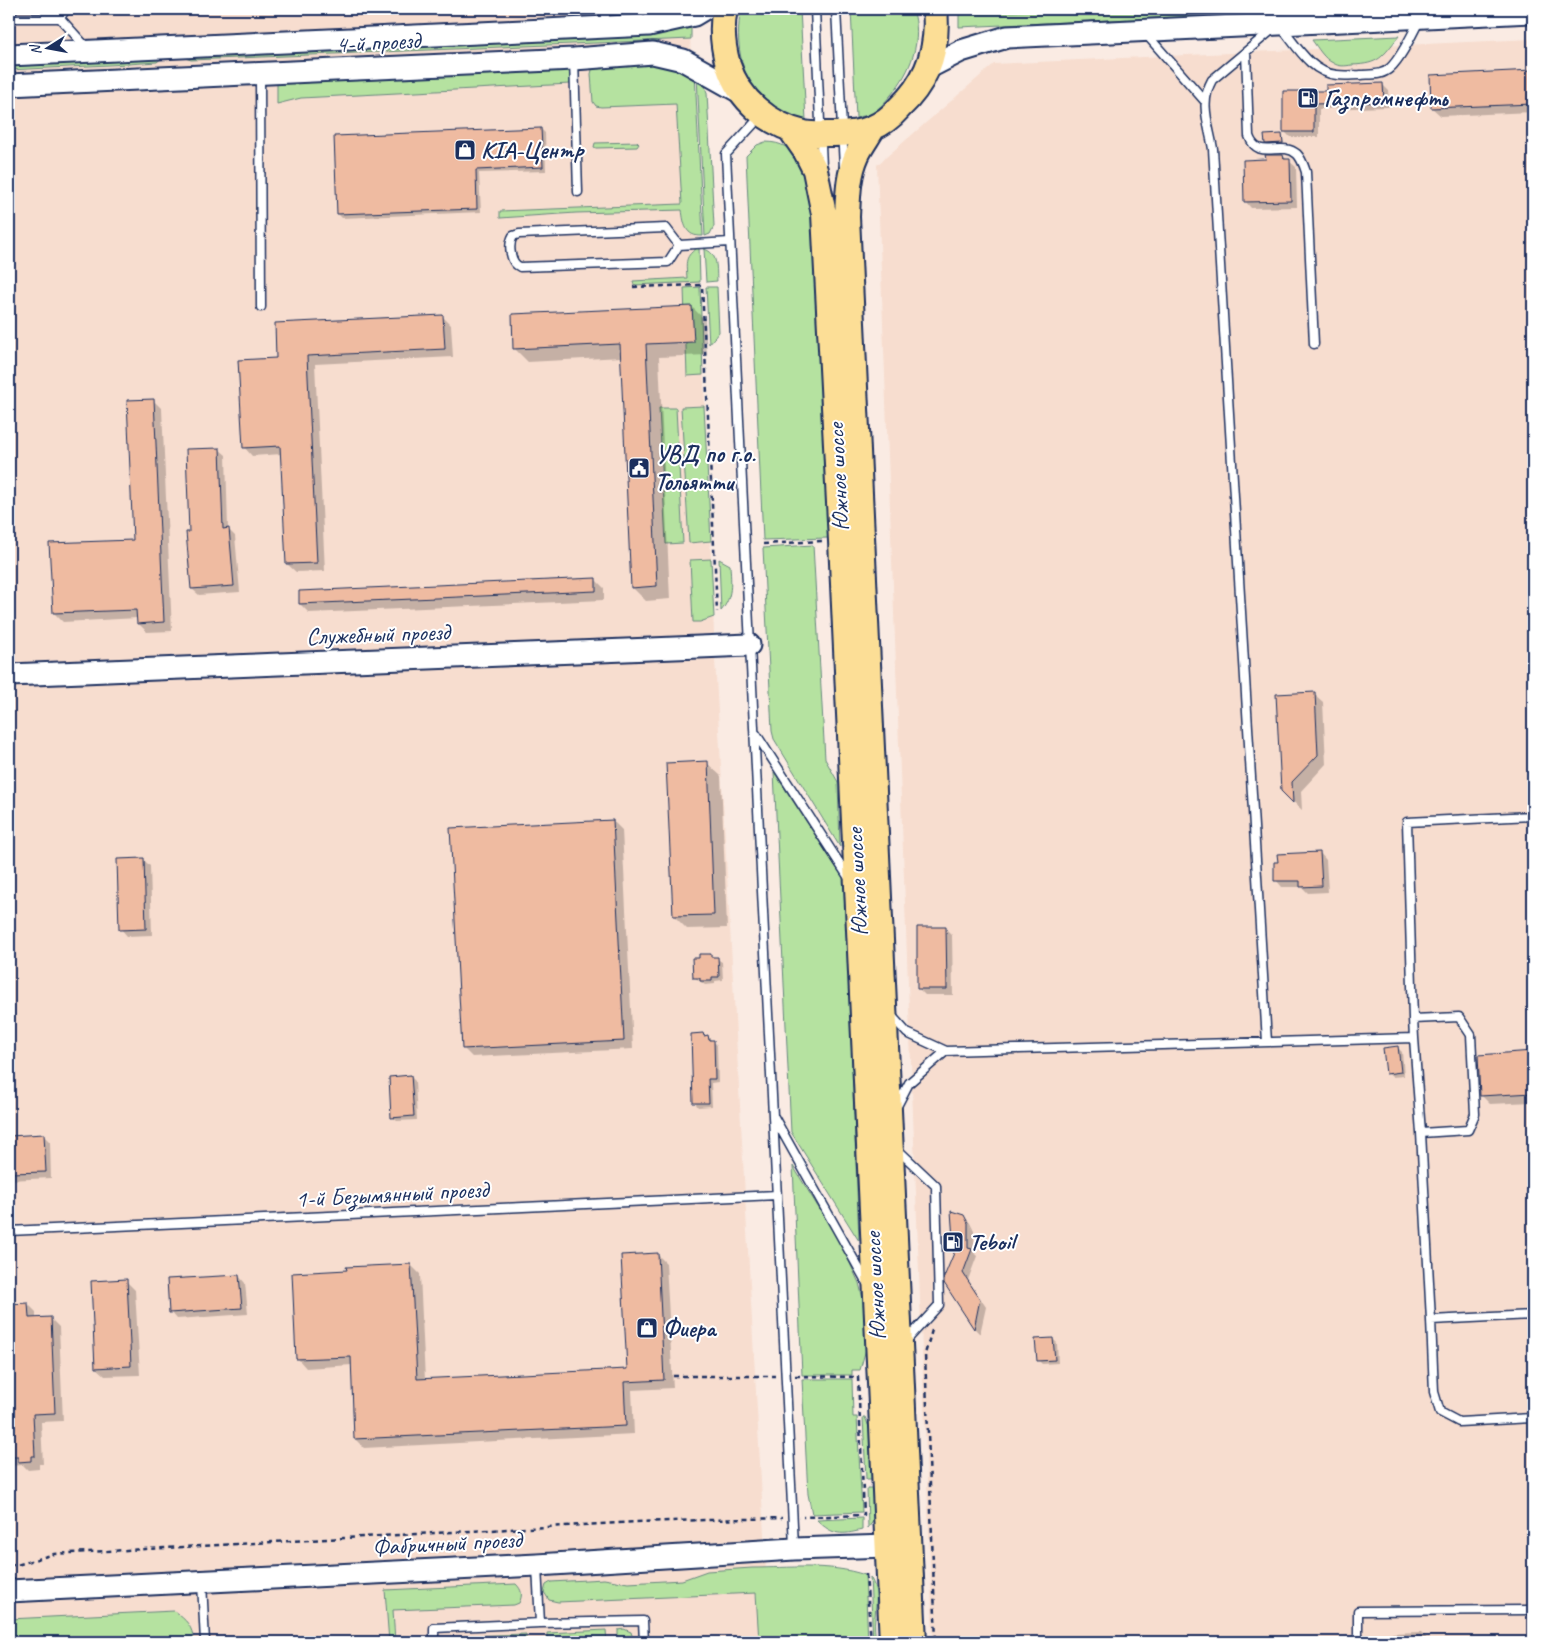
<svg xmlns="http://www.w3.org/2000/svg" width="1542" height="1651" font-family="Caveat,sans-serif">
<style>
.built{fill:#f7ddcf}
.green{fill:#b5e2a0;stroke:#68887f}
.shadow{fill:#0003}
.building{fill:#efbba1;stroke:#1b2f5e}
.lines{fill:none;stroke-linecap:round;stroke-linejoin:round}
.lane-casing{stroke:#1b2f5e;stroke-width:11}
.secondary-casing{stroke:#1b2f5e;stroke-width:25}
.primary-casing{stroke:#1b2f5e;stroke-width:28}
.path{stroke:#1b2f5e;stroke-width:2.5;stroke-dasharray:5 4;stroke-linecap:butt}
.lane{stroke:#fff;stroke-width:8}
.secondary{stroke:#fff;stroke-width:21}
.primary{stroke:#fcde96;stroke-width:24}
.labels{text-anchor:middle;stroke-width:4;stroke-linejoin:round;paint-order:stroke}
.street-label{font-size:24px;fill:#1b2f5e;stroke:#fff}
.poi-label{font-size:24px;font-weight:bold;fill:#1b2f5e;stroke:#fff;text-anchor:start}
</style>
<rect width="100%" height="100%" fill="#faebe3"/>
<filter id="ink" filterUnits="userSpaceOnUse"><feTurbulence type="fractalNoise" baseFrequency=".02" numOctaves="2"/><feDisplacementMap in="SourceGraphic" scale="10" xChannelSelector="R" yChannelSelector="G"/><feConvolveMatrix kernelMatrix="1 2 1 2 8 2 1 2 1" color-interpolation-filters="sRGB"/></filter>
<g filter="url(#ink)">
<path class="built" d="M9,9H689L715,659L770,1642H9Z
M1533,39V1642H933L877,165L994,64Z"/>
<path class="green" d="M741,9H800L806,120C799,119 790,119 783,116C779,114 774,109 771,107C741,84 734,44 741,9Z
M851,9H913C923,41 911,71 891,95C885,102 879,109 871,114C867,116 860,116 856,118Z
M1081,9H1247L1246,12L1241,14L959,27V14Z
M691,28V39L191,60L185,58L184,55L190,49Z
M1399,36C1382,57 1380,64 1352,65C1345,66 1339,67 1333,63C1324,59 1318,48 1312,40Z
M653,57L695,74L703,236C685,237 684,224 682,210L576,213L500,218V211L682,204L676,104L601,107L596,106L593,102L591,74L593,66Z
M9,58H162L157,62L128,64L9,70Z
M567,65L570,71V84L301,98L277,104V80Z
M697,76L705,86L707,93L714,226L710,234L705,236Z
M637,142L639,144L637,147L596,148L594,147L595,143Z
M765,142C799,142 804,170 814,195L828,538L763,540L746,156L757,145Z
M699,247L700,282L634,285L633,281L687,278C686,262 684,256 699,247Z
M704,249C719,253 716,270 717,281L706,282Z
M700,287L703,375L687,376L684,288Z
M706,287H717L719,332L709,344Z
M704,406L711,541L689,543L681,407Z
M659,408H676L683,543L666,544Z
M813,545L825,759L838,782L840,847L774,739L772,731L763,548Z
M711,559L714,617L700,622H693L690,560Z
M719,559L730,565C731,583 733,597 721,611Z
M774,772L845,881L859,1241L791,1132Z
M793,1166L842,1246L859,1283L863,1299L866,1349L860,1370H852V1375H802Z
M802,1379H852L853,1417H857L862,1512L812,1514L808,1494Z
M863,1417H865L871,1432L873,1479H866Z
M867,1488H873L874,1520L868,1528Z
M862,1518V1530C842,1535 833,1536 817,1520Z
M752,1568C789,1568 830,1563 865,1575L868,1642H759L756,1593L558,1602L549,1600L544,1592L546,1585L551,1582L604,1579L628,1583L682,1580L707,1571Z
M870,1577C879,1592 876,1600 875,1617C874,1625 875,1634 876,1642H873Z
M516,1584C522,1590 523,1595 519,1603L514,1605L393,1610L395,1642H389L385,1590Z
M174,1611C187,1621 192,1625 194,1642H9V1619Z
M624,1629L631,1632L634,1642H618V1630Z
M606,1630L607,1642H547V1633Z
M526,1634V1642H468L470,1636Z"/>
<path class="shadow" d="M1533,71V112L1441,116L1432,108L1431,76Z
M1383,85L1388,90L1389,107L1319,109V137H1290L1285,132L1284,92H1327Z
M541,129L545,133L546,171L479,173L481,212L342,218L338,214Z
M1282,135L1283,137L1284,145H1268L1266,143Z
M1283,156L1296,167L1297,207L1251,208L1245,201L1267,160Z
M692,307L705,320L707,355L659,357L670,599L646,601L632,587L622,357L528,362L514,348Z
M443,317L451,325L453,357L315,364L325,571L296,572L287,564L282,454L252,456L244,447L278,359Z
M153,400L162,409L172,631L147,632L138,623V618L63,622L54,613L134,541Z
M219,449L226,455L228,529L235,536L240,592L199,595L192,589L190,533Z
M595,579L604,588V600L309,613L300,604Z
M1314,694L1323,702L1326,764L1301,791L1302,810L1282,791Z
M707,763L721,776L727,928L687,929L674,916Z
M613,821L622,830L633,1049L472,1057L463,1048Z
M1320,853L1326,860L1328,892L1308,893L1302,887H1282L1276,880Z
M144,860L150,866L152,935L127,936L121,929Z
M945,928L952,935L953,995H925L919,989Z
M711,955L722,962L723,980L715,981V984L705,985L694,977Z
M703,1035L708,1037L717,1045L718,1082L711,1083L712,1106L698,1107L695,1103Z
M1398,1048L1402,1052L1404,1076L1392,1077L1387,1073Z
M1533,1053V1102L1490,1104L1481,1095L1479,1056Z
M411,1077L415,1081L417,1120L397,1121L392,1117Z
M43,1135L50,1142L51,1178L9,1180V1137Z
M964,1216L970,1223L974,1231V1253L977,1256L968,1280L986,1307L980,1334L975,1329L945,1283L955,1253Z
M657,1254L666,1263L673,1388L632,1390L634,1434L364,1448L355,1439L352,1365L306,1368L298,1359L411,1265L420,1274L425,1380L629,1370Z
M239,1276L245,1283L248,1314L177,1319L171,1312Z
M126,1281L135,1290L140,1375L105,1376L96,1368Z
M28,1304L36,1312V1319L50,1318L59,1327L63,1421L41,1422L43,1464H39V1469L28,1470L23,1465L9,1466V1305Z
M1053,1339L1057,1343L1058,1363L1042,1364L1038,1360Z
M1421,1632L1430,1642H1392V1633Z"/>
<path class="building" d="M1533,70V104L1431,108L1430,75Z
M1383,83L1384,102L1314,104V132H1283V91H1326V85Z
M541,128L543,167L476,170L477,209L337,214L334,136Z
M1282,134L1283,143L1265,144L1264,135Z
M1265,155H1283L1284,159H1290L1291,201L1244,202L1243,160L1266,159Z
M692,306L694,342L646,344L657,586L631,588L620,344L513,349L512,314Z
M443,315L445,349L307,356L317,563L286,564L280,446L243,448L238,360L276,358L275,323Z
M154,399L164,622L137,624L136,610L53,613L49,543L133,540L127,400Z
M220,448L223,529L229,528L234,586L191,589L186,532H189L186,449Z
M596,578V591L299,604V591Z
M1315,692L1318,755L1292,782L1293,803L1281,791L1276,694Z
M708,761L714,915L673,916L666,763Z
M613,820L624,1041L462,1049L450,828Z
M1320,852L1322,886L1300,887V881H1274V862H1278L1277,854Z
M144,858L146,929L119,930L117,859Z
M917,927H946L947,989H917Z
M699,954H711V957H718L719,977H712V981H700V978H693L692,958H699Z
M703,1033L704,1036L708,1035L709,1040H714L715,1079H708L709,1103H693L691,1034Z
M1398,1046L1401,1072L1386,1074L1383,1048Z
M1533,1051V1093L1480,1096L1478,1055Z
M411,1075L414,1116L391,1118L389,1077Z
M44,1134L46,1172L9,1173V1136Z
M951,1211L964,1215L968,1223V1248L972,1249L963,1273L980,1299L974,1329L944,1283V1277L954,1253Z
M658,1253L664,1380L624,1382L626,1426L354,1439L351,1357L296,1359L292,1273L347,1270L346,1267L411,1264L417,1379L627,1369L621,1255Z
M239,1275L242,1308L169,1313L167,1279Z
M127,1279L131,1366L95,1368L91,1281Z
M28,1303L29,1318L51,1317L55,1413L33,1414L35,1456H31V1461L18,1462V1457H9V1304Z
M1053,1338L1055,1360L1037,1361L1035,1339Z"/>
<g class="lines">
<g class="lane-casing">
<path id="lane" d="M815,9L822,167
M836,9L844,168
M9,18H60L87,48
M60,18L66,9
M605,25V9
M1281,27C1296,45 1311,73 1337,75C1345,76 1353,75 1360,75C1370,74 1382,76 1390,68C1402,57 1412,34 1420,19
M1146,34L1204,100
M1246,52L1249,136C1258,162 1281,140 1297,154C1302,159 1304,166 1306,172L1314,344
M574,59L578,192
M260,76L261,307
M761,116L726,154L794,1546
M679,245L666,228L519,234L513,236C508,245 510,263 520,267L668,262L679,245L730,242
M756,734L849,878
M890,1014L907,1033L946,1051L1414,1038L1413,1019L1459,1017L1471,1035L1475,1114L1468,1130L1421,1133L1414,1038
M1413,1019L1407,822L1533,816
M1267,1042L1213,149C1209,125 1199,103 1212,80L1273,29
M896,1108L909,1083L946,1051
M774,1117L867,1283
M1421,1133L1431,1320L1533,1315
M897,1149L936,1186L939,1305L905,1342
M9,1231L777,1195
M1431,1320L1434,1392L1440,1412L1459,1422L1533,1418
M537,1567L540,1623
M202,1582L205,1642
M434,1642V1628L540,1623L643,1621L644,1642
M1358,1642V1611L1533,1610"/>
</g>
<g class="secondary-casing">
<path id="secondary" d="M9,55L649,25L694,15L704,9
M928,68L961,51L1007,37L1533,12
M9,85L574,59L653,53L683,60L740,92
M9,675L749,645
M9,1591L537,1565L794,1549L888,1546"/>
</g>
<g class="primary-casing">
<path id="primary" d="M725,9C721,27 723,47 728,65C739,100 769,125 804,133C814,135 825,134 834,134C847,134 860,133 872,128C882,124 892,116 899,108C928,81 939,47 935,9
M873,128C868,137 861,146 857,155C848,175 848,196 847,217L914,1642
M790,129L806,152L815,170L824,214L841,541L892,1642"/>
</g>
<path class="path" d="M633,287L702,285L717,612
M763,544L823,541
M932,1330L925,1354L936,1642
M673,1376H775
M795,1376L858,1377L864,1515L803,1517
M9,1565H17L54,1554L636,1522L782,1518
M866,1574L871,1642"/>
<use href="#lane" class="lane"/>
<use href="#secondary" class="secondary"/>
<use href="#primary" class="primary"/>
</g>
</g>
<defs>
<g id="fuel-square" transform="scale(1.125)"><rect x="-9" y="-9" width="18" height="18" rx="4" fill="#1b2f5e" stroke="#fff"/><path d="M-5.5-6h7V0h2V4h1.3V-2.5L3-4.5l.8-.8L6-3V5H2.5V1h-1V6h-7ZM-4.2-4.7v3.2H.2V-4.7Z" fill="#fff"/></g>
<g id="shop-square" transform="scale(1.125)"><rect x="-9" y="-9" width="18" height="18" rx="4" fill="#1b2f5e" stroke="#fff"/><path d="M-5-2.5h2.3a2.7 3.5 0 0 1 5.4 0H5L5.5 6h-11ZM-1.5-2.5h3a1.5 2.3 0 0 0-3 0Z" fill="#fff"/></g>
<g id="civic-square" transform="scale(1.125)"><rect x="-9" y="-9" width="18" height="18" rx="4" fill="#1b2f5e" stroke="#fff"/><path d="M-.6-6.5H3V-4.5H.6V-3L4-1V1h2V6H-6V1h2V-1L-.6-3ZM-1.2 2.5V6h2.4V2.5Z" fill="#fff"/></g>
</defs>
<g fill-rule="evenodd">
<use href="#fuel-square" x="1308" y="98"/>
<use href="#shop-square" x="465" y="150"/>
<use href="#civic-square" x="639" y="468"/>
<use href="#fuel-square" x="953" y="1242"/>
<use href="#shop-square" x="647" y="1328"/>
</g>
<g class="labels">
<g class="street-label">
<text transform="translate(378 42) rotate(-3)" y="8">4-й проезд</text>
<text transform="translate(838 477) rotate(-93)" y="8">Южное шоссе</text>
<text transform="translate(378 634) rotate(-2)" y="8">Служебный проезд</text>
<text transform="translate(857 882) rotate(-93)" y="8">Южное шоссе</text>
<text transform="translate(392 1194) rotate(-3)" y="8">1-й Безымянный проезд</text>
<text transform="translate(875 1286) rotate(-93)" y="8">Южное шоссе</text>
<text transform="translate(447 1543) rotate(-3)" y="8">Фабричный проезд</text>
</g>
<g class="poi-label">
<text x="1324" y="106">Газпромнефть</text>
<text x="481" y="158">KIA-Центр</text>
<text x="655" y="462">УВД по г.о.<tspan x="655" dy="28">Тольятти</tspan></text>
<text x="969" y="1250">Teboil</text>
<text x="663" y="1336">Фиера</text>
</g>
</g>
<rect width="1542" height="1651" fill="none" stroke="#fff" stroke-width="30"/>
<rect x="15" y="15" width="1512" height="1621" fill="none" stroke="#1b2f5e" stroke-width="2" filter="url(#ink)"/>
<g transform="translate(48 48) rotate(259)" stroke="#ffffff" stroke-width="4" paint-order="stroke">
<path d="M0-4L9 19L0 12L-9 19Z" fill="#1b2f5e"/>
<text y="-8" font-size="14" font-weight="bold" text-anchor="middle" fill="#1b2f5e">N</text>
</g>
</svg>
